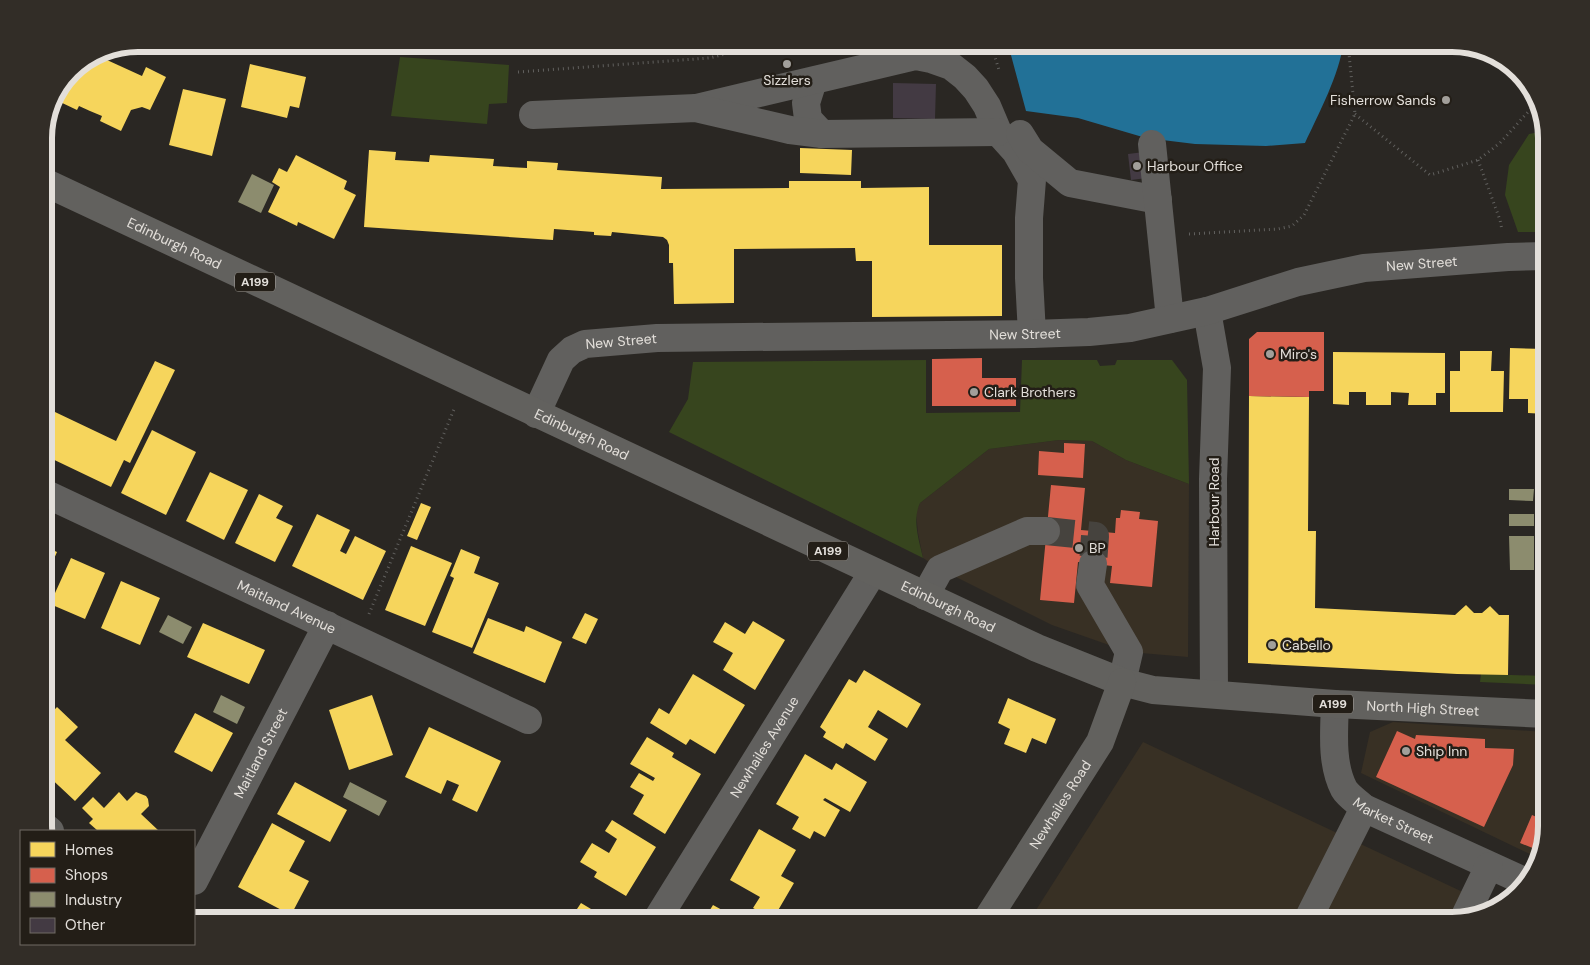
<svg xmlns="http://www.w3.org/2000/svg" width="1590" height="965" font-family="'DM Sans',sans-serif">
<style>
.built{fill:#383024}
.green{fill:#37451e}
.water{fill:#227197}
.homes{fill:#f6d55c}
.shops{fill:#d6604d}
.industry{fill:#8c8c6e}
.building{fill:#433a43}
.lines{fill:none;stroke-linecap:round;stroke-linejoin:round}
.minor-tunnel{stroke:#46433e;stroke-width:28;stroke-dasharray:28 14;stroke-linecap:butt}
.path{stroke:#61605e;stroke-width:3;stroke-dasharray:1 4;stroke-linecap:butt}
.minor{stroke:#61605e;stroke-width:28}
.major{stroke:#62615e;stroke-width:28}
.poi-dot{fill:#a29f9a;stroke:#231e17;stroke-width:2}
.labels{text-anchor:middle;stroke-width:5;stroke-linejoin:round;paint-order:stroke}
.shield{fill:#231e17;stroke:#a9a5a0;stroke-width:1}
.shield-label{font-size:12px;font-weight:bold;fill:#e3dfda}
.poi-label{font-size:14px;fill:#e3dfda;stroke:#231e17;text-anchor:start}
.street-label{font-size:14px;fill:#e3dfda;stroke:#231e17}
.rim{fill:none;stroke:#e3dfda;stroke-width:6}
</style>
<rect width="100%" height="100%" fill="#2a2723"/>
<path class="built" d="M1059,440L1092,441L1126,460L1189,484L1188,657L1129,652L1052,625L940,569L923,558L918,533L916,512L920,503L989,449Z
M1393,722L1546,732V827L1538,858L1361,773L1370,732Z
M1143,742L1499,909L1452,921H1029Z"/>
<path class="green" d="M400,57L509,65L507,103L489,104L487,124L391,116Z
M1545,131L1546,232H1518L1505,195L1509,165L1529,134Z
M926,360V413L1020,412L1022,360H1097L1100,366L1115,365L1117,360H1172L1187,380L1189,484L1126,460L1092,441L1059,440L989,449L920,503C912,520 919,540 923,558L669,432L688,399L693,362Z
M1481,674L1546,676V685L1480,682Z"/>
<path class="water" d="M1008,44H1343C1340,73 1318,115 1305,143L1266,146L1195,144L1146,138L1078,118L1026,111Z"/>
<path class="homes" d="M96,55L142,76L146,67L166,77L150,110L142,107L131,110L121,131L100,121L102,116L90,111L79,106L77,110L58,101L72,71Z
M250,64L306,77L299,108L290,106L287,118L241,107Z
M183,89L226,99L212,156L169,145Z
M800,148L852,150L851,175L800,173Z
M369,150L396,152L395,160L429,162L430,155L494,159L493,166L527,168V161L558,163L557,170L662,177L661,189L789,188V181H861V188L929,187V245H1002V316L872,317V261H856L855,248L734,249V303L674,304L673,263H669V245L667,240L663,237L612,232L611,236L594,235V232L554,229L553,240L364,227Z
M296,155L347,181L344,189L356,195L334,239L298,222L297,226L268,212L280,187L272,182L279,168L287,172Z
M1510,348L1546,349V414L1528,413V399H1509Z
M1460,351H1492L1491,371H1504L1503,412H1450V371H1460Z
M1333,352L1445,353V393H1436V405H1408L1409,393L1391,392V405H1366V392H1349V405L1333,404Z
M155,361L175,370L130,463L124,460L111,487L44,455V434L55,412L116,441Z
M44,394L53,399L44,418Z
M1249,396L1309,397L1308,531H1316L1315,608L1455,615L1466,605L1474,613H1482L1490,606L1499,615H1509L1508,675L1457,674L1248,663Z
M152,430L196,452L166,515L121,493Z
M210,472L248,490L224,540L186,521Z
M259,494L283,506L276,518L293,526L275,562L235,543Z
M421,503L431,507L417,540L407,536Z
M317,514L350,530L340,551L346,554L355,536L386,551L363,600L292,566Z
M44,546L57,552L44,581Z
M411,546L452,563L425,626L385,610Z
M461,549L480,557L474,573L499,583L472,648L432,632L454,578L450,576Z
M71,558L105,573L85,619L50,604Z
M121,581L160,598L140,645L101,628Z
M585,613L598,619L586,644L572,638Z
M488,618L524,632L526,626L562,642L545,683L473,653Z
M753,621L785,640L755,690L723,670L733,653L713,642L725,622L745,634Z
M203,623L265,650L249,684L187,657Z
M864,670L921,704L907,728L878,710L868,727L888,739L875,761L846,743L843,749L823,737L826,732L820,727L849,679L856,683Z
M693,674L745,705L715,754L690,739L686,745L650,723L659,708L669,714Z
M372,695L393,755L349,770L329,710Z
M1008,698L1056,719L1046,744L1032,738L1026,753L1004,744L1010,729L998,723Z
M57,707L78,727L65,740L101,773L75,801L44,772V721Z
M195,713L233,733L212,772L174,752Z
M429,727L501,761L477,812L452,800L459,785L447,780L441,794L405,777Z
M647,737L674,753L672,757L701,774L665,834L633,814L644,795L630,787L639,773L653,781L655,778L630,764Z
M805,754L832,770L836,763L867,782L850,812L825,798L823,800L840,810L825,837L814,831L810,839L792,829L799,817L776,804Z
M295,782L347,810L330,842L277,814Z
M119,792L127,801L136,792L146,796L148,799L149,806L141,814L159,831H98L89,823L93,819L82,808L93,797L104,808Z
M612,820L656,847L626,896L594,877L597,872L580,862L592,843L609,853L617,839L605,831Z
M272,823L305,841L289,871L309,881L291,915L238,887Z
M759,829L796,850L781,876L794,883L773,919L753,908L760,897L730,880Z
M581,903L611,921H569Z
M713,905L742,921H703Z
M237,909L250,921H226Z"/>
<path class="shops" d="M1257,332H1324V391H1309V397L1249,396V339Z
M982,358V378H1016V406H932V359Z
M1064,443L1085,444L1083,478L1038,475L1039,451L1064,453Z
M1051,485L1085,488L1081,530L1115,533L1116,518H1120L1121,510L1140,512L1139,519L1158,521L1152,587L1110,583L1112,566L1078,562L1074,603L1040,600Z
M1397,731L1415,739L1416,735L1485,739V748L1514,749L1513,765L1484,827L1376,777Z
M1532,815L1546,821V827L1540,851L1520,843Z"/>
<path class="industry" d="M252,174L274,185L261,213L238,202Z
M1509,489H1534L1533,501L1509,500Z
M1509,514H1534V526H1509Z
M1509,536H1534V570H1510Z
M168,615L192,627L183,644L159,632Z
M221,695L245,707L237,724L213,712Z
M350,782L387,801L379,816L343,797Z"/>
<path class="building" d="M893,83L936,84L935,119L893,118Z
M1144,152L1147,178L1131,180L1128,154Z"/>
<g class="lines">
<path class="minor-tunnel" d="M1046,531L1095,536L1093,564"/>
<path class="path" d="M991,44L999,70
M518,72L709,58L767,44
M1355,114L1430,175L1478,160L1500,143L1537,102
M1478,160L1500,220L1502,230
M1189,234L1278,229L1292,226L1304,215L1355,114L1348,44
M369,614L455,407"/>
<g class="minor">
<path d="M813,81L806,103L808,119L822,134"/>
<path d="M696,108L916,56L931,59L951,66L965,77L976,89L987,106L998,132L1016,152L1032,180L1029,218V278L1032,334"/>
<path d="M533,115L696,108L790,130L822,134L998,132"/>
<path d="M1020,134L1030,150L1070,183L1158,200"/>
<path d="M1152,144L1170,319"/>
<path d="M1207,311L1217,368L1213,479L1214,694"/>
<path id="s1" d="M536,414L561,360L572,350L585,344L657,338L1032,334L1089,332L1130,328L1207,311L1298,282L1364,268L1508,257L1546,256"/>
<path id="s2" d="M44,493L528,720"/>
<path d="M1093,564L1090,585L1129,652L1122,682"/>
<path d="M925,596L940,569L1027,531H1046"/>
<path id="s3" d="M1335,704C1334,732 1331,764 1344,789C1348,796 1358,802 1364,808L1526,882"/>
<path d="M44,826L50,831"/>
<path id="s4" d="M194,881L327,625"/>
<path d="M1464,918L1489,866"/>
<path id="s5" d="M656,921L873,572"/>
<path d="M1307,921L1364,808"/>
</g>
<g class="major">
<path id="s6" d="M44,182L1037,648L1122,682L1153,690L1335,704L1546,714"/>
<path id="s7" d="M986,921L1100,742L1122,682"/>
</g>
</g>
<g class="poi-dot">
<circle cx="787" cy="64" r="5"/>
<circle cx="1446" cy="100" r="5"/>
<circle cx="1137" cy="166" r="5"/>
<circle cx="1270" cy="354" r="5"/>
<circle cx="974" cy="392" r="5"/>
<circle cx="1079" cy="548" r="5"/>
<circle cx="1272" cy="645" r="5"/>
<circle cx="1406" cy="751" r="5"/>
</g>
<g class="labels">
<g class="shield">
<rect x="235" y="272.5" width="40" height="19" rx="4"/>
<rect x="808" y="541.5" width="40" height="19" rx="4"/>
<rect x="1313" y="694.5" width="40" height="19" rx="4"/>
</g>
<g class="shield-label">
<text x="255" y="286">A199</text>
<text x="828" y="555">A199</text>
<text x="1333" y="708">A199</text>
</g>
<g class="poi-label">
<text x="787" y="85" text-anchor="middle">Sizzlers</text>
<text x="1436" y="105" text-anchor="end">Fisherrow Sands</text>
<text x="1147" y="171">Harbour Office</text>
<text x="1280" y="359">Miro's</text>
<text x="984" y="397">Clark Brothers</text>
<text x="1089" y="553">BP</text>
<text x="1282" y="650">Cabello</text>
<text x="1416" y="756">Ship Inn</text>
</g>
<g class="street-label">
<text dy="5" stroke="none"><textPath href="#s6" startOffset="144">Edinburgh Road</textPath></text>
<text dy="5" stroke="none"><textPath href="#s1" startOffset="934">New Street</textPath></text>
<text dy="5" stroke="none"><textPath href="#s1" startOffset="529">New Street</textPath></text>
<text dy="5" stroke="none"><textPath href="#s1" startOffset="125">New Street</textPath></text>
<text dy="5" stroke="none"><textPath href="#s6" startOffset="594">Edinburgh Road</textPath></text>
<text transform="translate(1214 502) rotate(-90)" y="5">Harbour Road</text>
<text dy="5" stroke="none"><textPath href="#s2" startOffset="268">Maitland Avenue</textPath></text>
<text dy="5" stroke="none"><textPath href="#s6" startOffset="999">Edinburgh Road</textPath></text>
<text dy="5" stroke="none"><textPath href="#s6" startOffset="1491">North High Street</textPath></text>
<text dy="5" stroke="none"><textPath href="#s5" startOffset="205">Newhailes Avenue</textPath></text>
<text dy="5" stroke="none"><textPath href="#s4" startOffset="144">Maitland Street</textPath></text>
<text dy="5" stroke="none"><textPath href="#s7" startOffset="138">Newhailes Road</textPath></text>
<text dy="5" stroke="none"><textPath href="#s3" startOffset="146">Market Street</textPath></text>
</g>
</g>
<path d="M0 0H1590V965H0ZM138 52H1452A86 86 0 0 1 1538 138V826A86 86 0 0 1 1452 912H138A86 86 0 0 1 52 826V138A86 86 0 0 1 138 52Z" fill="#322d27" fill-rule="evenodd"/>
<path class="rim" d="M138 52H1452A86 86 0 0 1 1538 138V826A86 86 0 0 1 1452 912H138A86 86 0 0 1 52 826V138A86 86 0 0 1 138 52Z"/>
<rect x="20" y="830" width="175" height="115" fill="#231e17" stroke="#706b65"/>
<rect x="30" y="842" width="25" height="15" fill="#f6d55c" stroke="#706b65"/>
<text x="65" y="855" font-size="15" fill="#e3dfda">Homes</text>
<rect x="30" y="868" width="25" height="15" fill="#d6604d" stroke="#706b65"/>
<text x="65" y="880" font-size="15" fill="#e3dfda">Shops</text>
<rect x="30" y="892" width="25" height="15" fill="#8c8c6e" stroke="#706b65"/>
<text x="65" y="905" font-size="15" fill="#e3dfda">Industry</text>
<rect x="30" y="918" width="25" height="15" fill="#433a43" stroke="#706b65"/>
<text x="65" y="930" font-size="15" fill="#e3dfda">Other</text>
</svg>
